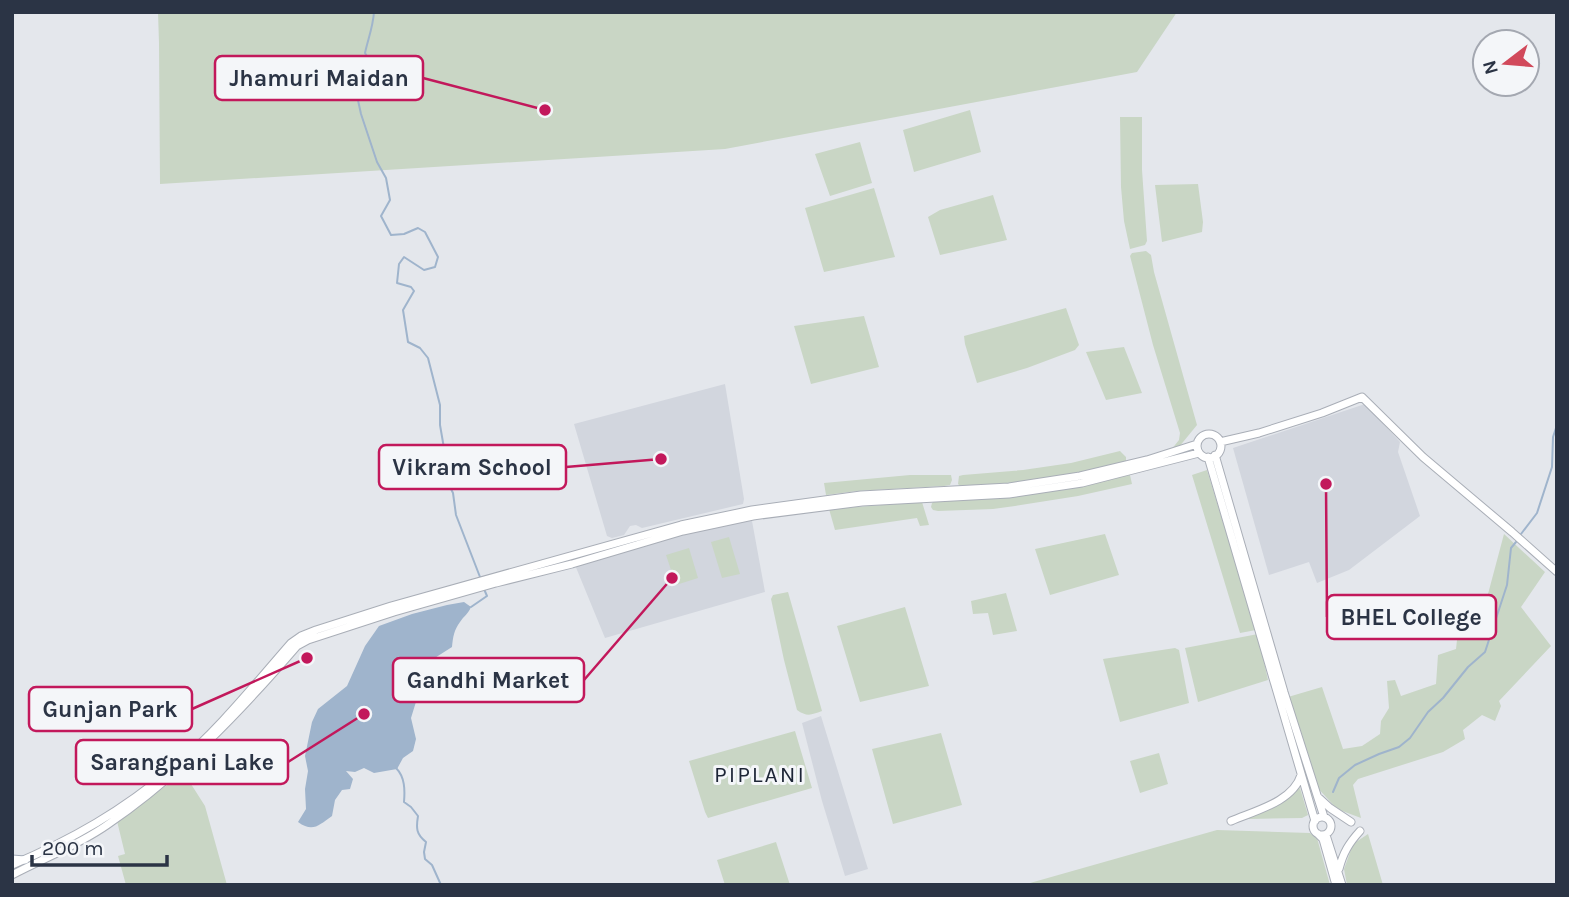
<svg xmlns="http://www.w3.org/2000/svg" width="1569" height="897" font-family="Karla,sans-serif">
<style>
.built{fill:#d2d6de}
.green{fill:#c9d6c5}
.water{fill:#9fb4cc}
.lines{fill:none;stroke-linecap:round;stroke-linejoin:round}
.stream{stroke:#9fb4cc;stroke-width:2}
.secondary-casing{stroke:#a9aeb7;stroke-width:9}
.primary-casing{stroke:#a3abb8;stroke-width:9}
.secondary{stroke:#fff;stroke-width:7}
.primary{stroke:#fff;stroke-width:7}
.labels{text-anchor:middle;stroke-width:6;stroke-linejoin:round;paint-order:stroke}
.neighbourhood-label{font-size:23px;letter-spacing:2px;fill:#1d2536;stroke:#f4f6f9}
.leader{fill:none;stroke:#c2185b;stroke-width:2.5}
.callout-dot{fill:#c2185b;stroke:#f4f6f9;stroke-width:2.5}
.callout{fill:#f4f6f9;stroke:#c2185b;stroke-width:2.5}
.callout-label{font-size:23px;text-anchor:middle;font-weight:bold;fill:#2b3445}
</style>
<rect width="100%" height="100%" fill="#e4e7ec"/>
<path class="built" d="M725,384L744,499L743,504L642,528L636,525L630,526L624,535L612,538L607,536L574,424Z
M1365,404L1400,442L1398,452L1420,516L1349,570L1317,583L1309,562L1269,575L1233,448Z
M752,521L765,592L605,638L575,565L655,541L736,522Z
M821,716L868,869L845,876L822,801L802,723Z"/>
<path class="green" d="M158,12H1177L1137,72L725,149L160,184L159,43Z
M970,110L981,152L914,172L903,130Z
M1120,117H1142V170L1147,241L1145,245L1130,249L1124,221L1121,187Z
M860,142L872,183L830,196L815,154Z
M1198,184L1203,222L1202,232L1162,242L1155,185Z
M874,188L895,257L824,272L805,208Z
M993,195L1007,240L940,255L928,217L940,210Z
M1146,251L1151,255L1154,272L1197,425L1179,447L1171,450L1179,440L1180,433L1153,345L1130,256L1132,253Z
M1066,308L1079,345L1075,350L1027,368L977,383L965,344L964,336Z
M864,316L879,367L811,384L794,326Z
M1124,347L1142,393L1106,400L1086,352Z
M1120,451L1126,457V462C1072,477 1016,484 960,486L958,484L959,476L963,475L1023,470L1071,463Z
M1207,470L1256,630L1240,633L1192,475Z
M910,475H951L952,480L950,485L944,486L857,491L826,495L824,483Z
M1130,475L1132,484L1078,496L1015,506L993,509L938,511L933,510L931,507L932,503L936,500L1012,497Z
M922,502L929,525L920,526L917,518L835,530L829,509Z
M1105,534L1119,575L1050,595L1035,549Z
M1504,534L1545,572L1521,607L1551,646L1499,701L1501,706L1495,721L1482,715L1463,730L1465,739L1443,752L1358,779L1353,785L1361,818L1337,809L1315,785L1288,697L1322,687L1343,749L1362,746L1380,734L1381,721L1389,708L1387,681L1395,680L1401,696L1436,684L1438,655L1456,649L1458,631L1473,622L1488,594Z
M729,537L740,574L722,578L711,542Z
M689,548L698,578L676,585L666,555Z
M788,592L822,711C811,715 807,717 797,710L784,660L771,599L773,595Z
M1006,593L1017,631L993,635L988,613L973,614L971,601Z
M905,607L929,686L860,702L837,626Z
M1258,634L1268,680L1198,702L1185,648Z
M1175,648L1179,650L1189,703L1120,722L1103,659Z
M795,731L812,788L708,818L705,812L689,761Z
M941,733L962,805L893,824L872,749Z
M1159,753L1168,784L1140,793L1130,761Z
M184,773L205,806L227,885H126L118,856L125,854L117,821Z
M1300,788L1308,815L1302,818L1249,819V816L1270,807Z
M1217,830L1310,833L1317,838L1330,885H1023Z
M1368,834L1383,885H1347L1344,869L1353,844Z
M776,842L790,885H725L717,860Z"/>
<path class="water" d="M464,602L471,607C468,614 464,616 460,622C454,630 453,637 452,647L419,668L415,679L419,692L411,718L416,739L413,751L403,758L397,769L374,773L364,768L355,772L346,771L353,779L350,789L342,790L335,800L332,816C319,825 313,833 298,822L306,809L305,789L308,771L305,756L312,722L318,709L347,686L365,646L379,626L412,614L447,605Z"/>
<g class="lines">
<path class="stream" d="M374,12C373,27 368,39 365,53L372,65L354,82L361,114L377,162L386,178L390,200L381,216L391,235L404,234L418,228L425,232L438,257L435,267L424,270L404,257L399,264L397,283L411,287L414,291L403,310L408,342L420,348L428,358L440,405V425L445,454L444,475L453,493L456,515L480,577
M1521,534L1537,513L1552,467L1553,437L1557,425
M471,607L487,596L484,589
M396,768C405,777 405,790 404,802L411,807L418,816C416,828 416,834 426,842L424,852L425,859L432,865L441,885
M1333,792L1339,778L1355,765L1379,754L1399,747L1410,738L1428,712L1443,698L1468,667L1485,652L1507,585L1511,548L1516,542"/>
<g class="secondary-casing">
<path id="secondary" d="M1197 446a12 12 0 1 1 24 0a12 12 0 1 1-24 0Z
M1220,442L1259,433L1322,413L1362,397L1423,457L1512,532L1557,572
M1215,455L1284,692L1324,817
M1208,457L1315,821
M1318,797L1330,808L1351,822
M1313 826a9 9 0 1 1 18 0a9 9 0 1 1-18 0Z
M1231,821C1254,811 1293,802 1301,775
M1318,834L1323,839L1336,885
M1326,835L1342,885
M12,865C73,839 122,811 173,768C216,733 255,684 291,643L301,636L316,630L391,606L681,525L752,510L861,495L1009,487L1080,476L1147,460L1197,444
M1339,869C1343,853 1349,843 1360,831
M12,875C44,858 77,846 107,825C179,776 240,712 297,646L308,640L394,612L496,583L572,564L683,531L753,516L862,502L1009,494L1082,483L1199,453"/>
</g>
<g class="primary-casing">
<path id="primary" d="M12,859L25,860"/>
</g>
<use href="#secondary" class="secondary"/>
<use href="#primary" class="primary"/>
</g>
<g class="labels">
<g class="neighbourhood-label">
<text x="760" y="782">PIPLANI</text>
</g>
</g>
<path class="leader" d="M545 110L423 78M661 459L566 467M1326 484L1327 617M672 578L584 680M307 658L192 709M364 714L288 762"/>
<g class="callout-dot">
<circle cx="545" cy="110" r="7"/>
<circle cx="661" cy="459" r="7"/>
<circle cx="1326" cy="484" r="7"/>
<circle cx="672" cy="578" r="7"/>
<circle cx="307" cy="658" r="7"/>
<circle cx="364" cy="714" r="7"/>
</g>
<g class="callout">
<rect x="215" y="56" width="208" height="44" rx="7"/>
<rect x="379" y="445" width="187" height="44" rx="7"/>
<rect x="1327" y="595" width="169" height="44" rx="7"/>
<rect x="393" y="658" width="191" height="44" rx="7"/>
<rect x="29" y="687" width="163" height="44" rx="7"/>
<rect x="76" y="740" width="212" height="44" rx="7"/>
</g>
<g class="callout-label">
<text x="319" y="86">Jhamuri Maidan</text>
<text x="472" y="475">Vikram School</text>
<text x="1411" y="625">BHEL College</text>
<text x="488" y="688">Gandhi Market</text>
<text x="110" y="717">Gunjan Park</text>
<text x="182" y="770">Sarangpani Lake</text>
</g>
<rect width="1569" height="897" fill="none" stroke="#2b3445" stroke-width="28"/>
<g transform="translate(1506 63) rotate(254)"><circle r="33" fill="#f4f6f9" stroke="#a4a8b1" stroke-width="2"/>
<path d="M0-5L12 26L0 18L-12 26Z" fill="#d1495b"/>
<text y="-10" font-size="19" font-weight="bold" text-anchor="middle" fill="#2b3445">N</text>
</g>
<path d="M32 855v10h135v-10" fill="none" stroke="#2b3445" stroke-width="3.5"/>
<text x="42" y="855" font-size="21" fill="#2b3445" stroke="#f4f6f9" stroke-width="5" paint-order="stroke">200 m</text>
</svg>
